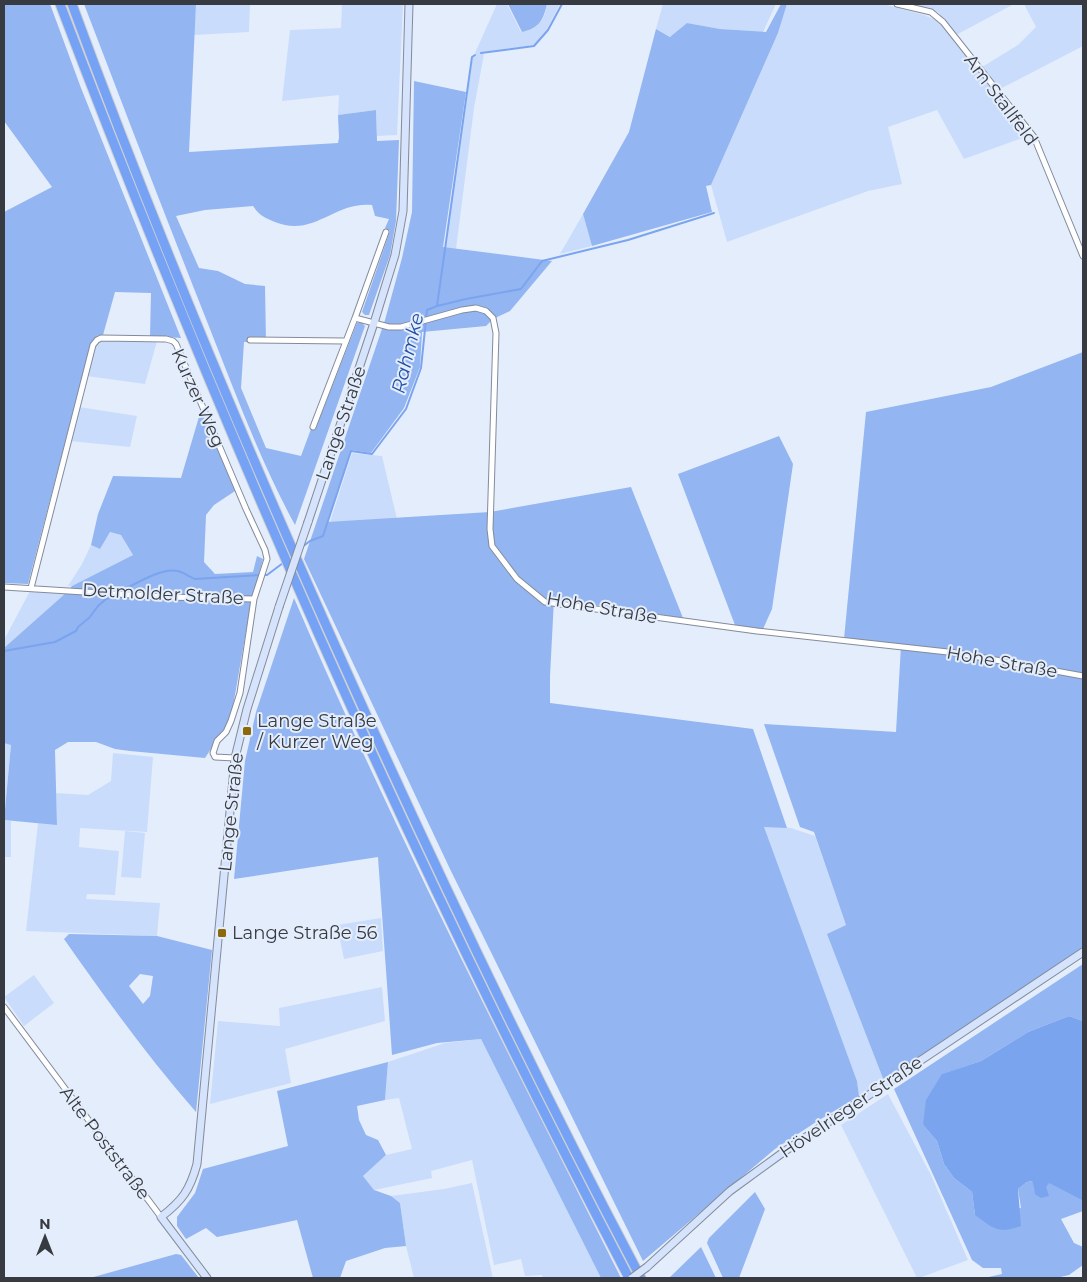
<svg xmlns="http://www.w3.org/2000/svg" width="1087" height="1282" font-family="Montserrat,sans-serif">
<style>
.green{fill:#cadcfb}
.forest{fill:#93b5f1;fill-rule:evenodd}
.water{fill:#7ba4ef}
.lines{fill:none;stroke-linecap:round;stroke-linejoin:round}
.stream{stroke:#7ba4ef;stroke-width:2}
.street-casing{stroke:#848b99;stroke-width:7}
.secondary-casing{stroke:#848b99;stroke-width:9}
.highway-casing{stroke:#cfd0d1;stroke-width:11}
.street{stroke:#fff;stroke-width:5}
.secondary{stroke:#d6e3fc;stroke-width:7}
.highway{stroke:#75a2f5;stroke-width:9}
.secondary-bridge-casing{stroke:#848b99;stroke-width:9;stroke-linecap:butt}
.secondary-bridge{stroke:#d6e3fc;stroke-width:7}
.poi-dot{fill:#8c690b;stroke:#e4edfc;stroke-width:2}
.labels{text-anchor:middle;stroke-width:4;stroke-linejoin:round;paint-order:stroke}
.street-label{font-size:18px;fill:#373b41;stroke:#e4edfc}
.poi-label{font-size:18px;fill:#373b41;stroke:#e4edfc;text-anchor:start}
.water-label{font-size:19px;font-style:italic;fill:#2350a6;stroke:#e4edfc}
</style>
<rect width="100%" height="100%" fill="#e4edfc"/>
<path class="green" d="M196,4H250L249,32L194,35Z
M342,4H403L397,135L377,136L376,110L338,115L339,95L282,101L290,30L341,28Z
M497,4H507L521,32C539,28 544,21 547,4H560L547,29L534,45L481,53L480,54H484L474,108L456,249L445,248L473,57L476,55L475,53Z
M663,4H776L763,32L720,29L687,23L671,37L656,29Z
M787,4H883L924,15L938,21L1025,130L1027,135L1022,138L964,159L937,110L888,127L902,184L868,191L727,242L711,185L778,33Z
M910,4H1014L956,35L938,12Z
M1024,4H1083V46L1000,89L982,67L1018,45L1036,27Z
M583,214L592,246L560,254Z
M101,340L157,341L145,384L87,376C90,366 91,346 101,340Z
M79,407L137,416L130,447L70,441Z
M352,453L382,456L397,519L330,522Z
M110,532L121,535L133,555L72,586H68L82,564L91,545L100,549Z
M30,591L65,594L4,648V640Z
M4,743L11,744L4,820L11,821V857H4Z
M113,753L153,757L147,832L80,828L79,847L119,851L115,895L87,894L86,899L160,903L157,936L26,931L38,823L57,824L56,793L88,795L111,781Z
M763,826L791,828L815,836L846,925L828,934L884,1081L859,1096L857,1081Z
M125,831L145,833L141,878L121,877Z
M381,918L383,951L344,959L337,925Z
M34,975L54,1003L24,1026L4,997Z
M382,987L385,1021L285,1049L291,1083L210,1104L218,1021L280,1026L279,1008Z
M481,1039L601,1278H543L542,1275L525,1276L521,1259L494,1265L472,1160L431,1171L432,1178L374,1190L363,1176L386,1155L412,1149L399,1098L385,1100L388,1062L445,1043Z
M888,1094L931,1175L968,1260L919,1278H917L841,1125Z
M472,1183L493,1278H414L406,1246L400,1203L391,1196L444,1189Z"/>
<path class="forest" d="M4,4H50L81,88L181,338L150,336L151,293L115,292L103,335H98L91,343L28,584L4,583V212L52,187L4,121Z
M84,4H196L189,152L338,143L339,138L338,115L376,110L377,141L399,140L396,221L390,255L369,315H365L362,312L390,231L385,228L389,219L375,216L372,205C334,201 314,238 275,222C264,217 260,216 253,206L205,210L176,216L199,268L218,271L245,284L265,286L266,342H244L241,388L266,448L301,456L311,429L315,430L357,323H362L365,326L295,525C260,461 235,392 208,324C166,218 125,111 84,4Z
M508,4H547C543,21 539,28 522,32Z
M781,4H787L778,33L711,185L706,186L712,212L592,246L583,214L629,132L656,29L670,37L687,23L720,29L766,32Z
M414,81L466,92L443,247L552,261L510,311L493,319L486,326L422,332L420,367L404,408L371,453L351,450L327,522L490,512L631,487L683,618L554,599L550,676V703L753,729L787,828L764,827L857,1081L859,1096L816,1122L775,1149L643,1261L450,869L304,559L385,320L402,258L412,212Z
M1083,352V948L884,1081L827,934L846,925L814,832L800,827L764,724L896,732L901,646L844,639L866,412L991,387Z
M201,410L235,491L214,505L206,515L204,562L215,574L253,572L257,556L263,559L250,608L231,718L205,758L130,751L115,749L96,742H68L55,750L57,825L4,820L11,745L4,743V648L67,592L72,586L133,555L121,535L110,532L100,549L91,545L98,514L113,476L181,478Z
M779,436L793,464L772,609L763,629L735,625L678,474Z
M294,598C393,829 508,1053 621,1278H601L481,1039L437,1043L392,1055L378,857L234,879L245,761L256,712Z
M69,934L157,936L212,950L196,1112C148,1057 106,999 64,939ZM140,974L153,976L150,996L143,1004L129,986Z
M1083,964V1021L1069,1016L1028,1032L981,1061L943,1074L923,1125L937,1141L944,1164L954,1178L972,1192L975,1215L1021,1208L1018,1189L1027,1182L1032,1181L1035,1187V1194L1045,1187L1048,1182L1083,1201V1211L1061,1219L1074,1243L1083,1247V1265L1069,1275L1056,1278H984L1002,1274L1001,1268H983L972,1260L894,1089Z
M388,1062L385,1100L357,1106L359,1120L366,1135L378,1140L386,1155L363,1176L374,1190L391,1196L400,1203L406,1246L385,1248L346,1261L340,1278H313L297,1220L217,1237L206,1228L186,1239L177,1226V1217L195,1193L203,1169L288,1146L277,1091Z
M755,1192L765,1209L739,1278H723L707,1243L709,1238Z
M701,1247L716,1278H669Z
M176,1254L181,1255L199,1278H90Z"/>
<path class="water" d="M1069,1016L1083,1021V1201L1049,1183L1046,1187L1049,1196L1041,1198L1035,1194L1034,1187L1032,1181L1027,1182L1018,1189L1021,1226C998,1234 994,1229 975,1215L972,1192L954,1178L944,1164L937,1141L923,1125L926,1100L942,1074L981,1061L1028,1032Z"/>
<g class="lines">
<path class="stream" d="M481,53L534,46L548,30L562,4
M437,306L466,299L521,289L542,261L628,240L714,213
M302,547L310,541L323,536L351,451L372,454L406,409L421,368L427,310L437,306L472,57L475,55
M264,575H267L283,563
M119,592C134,585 161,567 178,571C183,572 189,577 195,579L260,575
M4,651L55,642L76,631L78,627L89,618L98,606L106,599L113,596"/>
<g class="street-casing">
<path id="street" d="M897,4L931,12L943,22L1034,137L1083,256
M355,318L386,232
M250,340L345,341
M313,427L355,318L389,327H401L462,310L476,308L486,311L493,318L496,333L490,529L492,546L517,579L545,602L757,631L957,653L1083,676
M4,587L165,597L254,599L240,693L231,721L226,732L217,741L213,753L215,757L235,758
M31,588L93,345L97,340L101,338L166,339L173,341L176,344L246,509L265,550L267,559L254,599
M4,1007L161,1217"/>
</g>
<g class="secondary-casing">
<path id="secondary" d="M308,522L374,323L395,255L403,211L409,4
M647,1267L730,1191L785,1151L1083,952
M207,1278L161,1217C182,1201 190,1190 197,1164L235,758L247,709L279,607"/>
</g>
<g class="highway-casing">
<path id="highway" d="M60,4C225,439 413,866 629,1278
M72,4C155,230 248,452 347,672C439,877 536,1080 641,1278"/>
</g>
<use href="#street" class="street"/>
<use href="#secondary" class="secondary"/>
<use href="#highway" class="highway"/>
<g class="secondary-bridge-casing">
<path id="secondary-bridge" d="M279,607L308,522
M632,1278L647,1267"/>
</g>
<use href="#secondary-bridge" class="secondary-bridge"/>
</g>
<g class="poi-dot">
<rect x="242" y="726" width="10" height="10" rx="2.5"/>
<rect x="217" y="928" width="10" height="10" rx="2.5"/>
</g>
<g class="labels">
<g class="street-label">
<text transform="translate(1001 100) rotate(53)" y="6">Am Stallfeld</text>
<text transform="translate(198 398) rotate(66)" y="6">Kurzer Weg</text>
<text transform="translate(341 423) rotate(-71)" y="6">Lange Straße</text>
<text transform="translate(163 594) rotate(3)" y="6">Detmolder Straße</text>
<text transform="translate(602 608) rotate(10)" y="6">Hohe Straße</text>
<text transform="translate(1002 662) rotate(10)" y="6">Hohe Straße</text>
<text transform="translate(231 812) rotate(-84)" y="6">Lange Straße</text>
<text transform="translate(851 1107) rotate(-34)" y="6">Hövelrieger Straße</text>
<text transform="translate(105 1143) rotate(53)" y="6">Alte Poststraße</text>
</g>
<g class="poi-label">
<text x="257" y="727">Lange Straße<tspan x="257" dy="21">/ Kurzer Weg</tspan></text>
<text x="232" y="939">Lange Straße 56</text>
</g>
<g class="water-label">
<text transform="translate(407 353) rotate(-76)" y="7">Rahmke</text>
</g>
</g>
<rect width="1087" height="1282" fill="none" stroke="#373b41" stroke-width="10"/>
<g transform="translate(45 1237)" stroke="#e4edfc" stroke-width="4" paint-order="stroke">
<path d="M0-4L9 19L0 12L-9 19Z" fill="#373b41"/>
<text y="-8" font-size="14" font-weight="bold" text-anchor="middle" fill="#373b41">N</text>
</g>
</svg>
